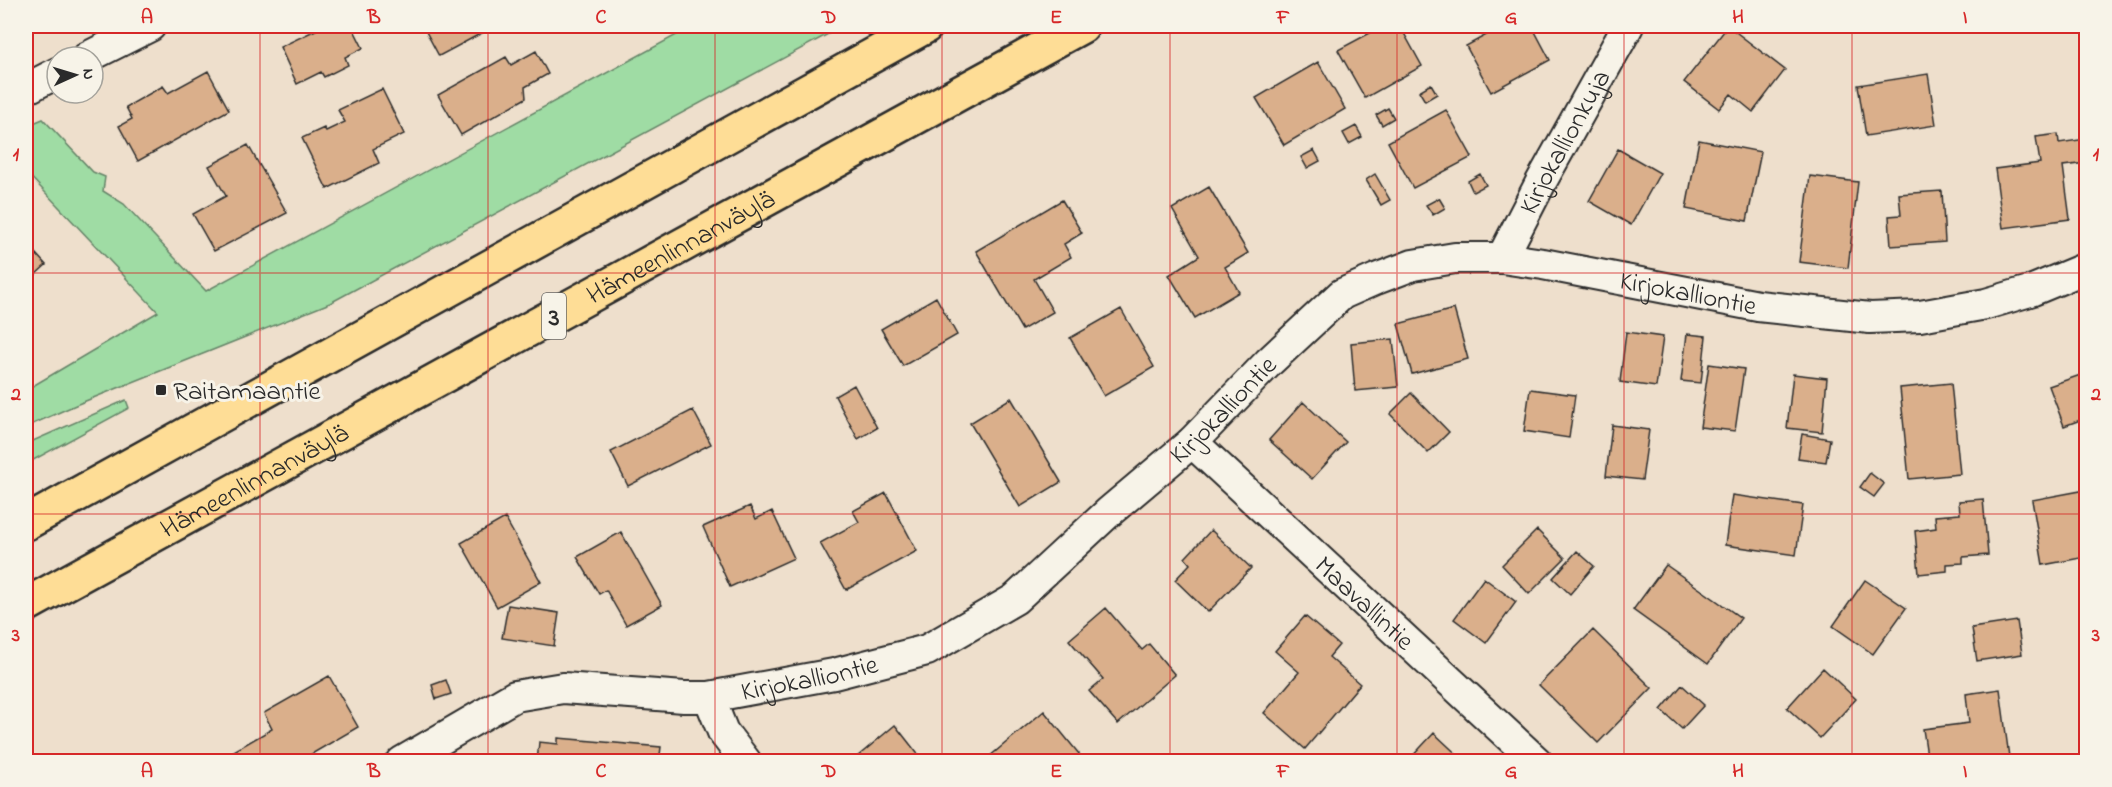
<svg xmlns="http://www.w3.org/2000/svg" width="2112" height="787" font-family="'Indie Flower',sans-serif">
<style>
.green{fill:#9fdca4;stroke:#658468;stroke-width:1.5}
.building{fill:#daaf8b;stroke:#2b2b2b;stroke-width:1.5}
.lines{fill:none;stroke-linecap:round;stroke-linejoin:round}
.street-casing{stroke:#2b2b2b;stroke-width:34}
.highway-casing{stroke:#2b2b2b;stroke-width:38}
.street{stroke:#f7f3e8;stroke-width:30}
.highway{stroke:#fedd96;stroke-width:33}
.grid{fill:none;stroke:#d62828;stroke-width:1.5;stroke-opacity:0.55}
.poi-dot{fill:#2b2b2b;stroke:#f7f3e8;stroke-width:2}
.labels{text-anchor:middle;stroke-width:6;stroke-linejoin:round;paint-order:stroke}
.shield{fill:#f7f3e8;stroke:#686764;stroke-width:1.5}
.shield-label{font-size:26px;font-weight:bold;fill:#2b2b2b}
.street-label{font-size:27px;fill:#2b2b2b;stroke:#f7f3e8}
.poi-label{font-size:27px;fill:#2b2b2b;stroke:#f7f3e8;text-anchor:start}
.neatline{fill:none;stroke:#d62828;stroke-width:2}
.grid-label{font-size:20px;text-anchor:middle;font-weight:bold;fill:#d62828}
</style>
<rect width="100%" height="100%" fill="#eedfcc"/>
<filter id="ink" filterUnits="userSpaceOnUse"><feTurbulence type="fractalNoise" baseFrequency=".0167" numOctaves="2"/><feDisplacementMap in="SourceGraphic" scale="12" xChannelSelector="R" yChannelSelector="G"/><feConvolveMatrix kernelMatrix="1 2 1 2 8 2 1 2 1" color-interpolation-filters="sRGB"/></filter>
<g filter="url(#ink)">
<path class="green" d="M693,26H843L330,303L78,404L26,427V390L158,312L26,172V126L43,119L93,172L105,177L103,191L124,204L206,291Z
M126,400L129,408L26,464V444Z"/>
<path class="building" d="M324,26H352L363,48L345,57L348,65L324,77L321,72L297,84L280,47Z
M423,26H495L439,56Z
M1383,26H1400L1422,66L1365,98L1338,50Z
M1503,26H1532L1550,60L1491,92L1466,46Z
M1728,26L1785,70L1753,112L1731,94L1719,109L1684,82Z
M1858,26H1903L1858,30Z
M536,51L548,74L525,87L526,98L461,135L438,95L506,57L511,65Z
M1318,62L1345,109L1284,145L1256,98Z
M208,71L229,110L138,161L119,126L132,119L126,107L163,86L168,93Z
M1928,74L1936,125L1866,136L1858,85Z
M1431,84L1437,94L1425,101L1419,91Z
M382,89L404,134L373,149L379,163L327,189L302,138L324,128L326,131L345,122L338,110Z
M2086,94V138L2081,95Z
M1388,108L1394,118L1382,125L1376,115Z
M1446,110L1472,157L1413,188L1388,142Z
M1356,126L1362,137L1349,144L1343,133Z
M2058,134L2059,143L2086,139V163L2063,166L2070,219L2003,228L1995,169L2040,163L2036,137Z
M1699,140L1761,152L1747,221L1686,209Z
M248,145L287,213L214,251L193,214L226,196L209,166Z
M1618,149L1660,173L1631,225L1589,201Z
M1314,150L1320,161L1307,168L1301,157Z
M1375,174L1390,200L1381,205L1366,180Z
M1480,174L1486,185L1473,192L1468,181Z
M1810,176L1858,182L1848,268L1799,262Z
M1209,187L1248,253L1225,267L1239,292L1195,318L1169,275L1199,256L1172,209Z
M1942,191L1945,242L1891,246L1889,216L1901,215L1899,194Z
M1439,198L1445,208L1433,215L1426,205Z
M1062,200L1082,233L1064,244L1071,257L1034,279L1053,312L1022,330L976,251Z
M26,243L46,265L26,283Z
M936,297L957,335L903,366L881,329Z
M1121,309L1154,367L1104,396L1070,338Z
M1454,309L1468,359L1412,374L1398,324Z
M1626,332L1663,337L1656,387L1620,382Z
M1687,334L1706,336L1701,383L1681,381Z
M1393,339L1398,387L1355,391L1351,343Z
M1709,364L1744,369L1735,431L1700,427Z
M2086,373V418L2064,426L2049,386Z
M1793,374L1827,378L1822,432L1787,428Z
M1951,383L1960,474L1909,479L1900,388Z
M854,385L877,428L858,439L835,396Z
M1530,389L1575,395L1569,438L1524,431Z
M1411,393L1449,432L1428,453L1390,414Z
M1011,398L1061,482L1020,507L970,423Z
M1303,402L1346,442L1312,479L1269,440Z
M693,410L711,444L628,486L611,452Z
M1612,425L1649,430L1642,480L1606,476Z
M1802,434L1830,439L1826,462L1798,458Z
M1870,473L1884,484L1874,497L1860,487Z
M2086,490V557L2043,565L2032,500Z
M886,493L917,551L846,590L820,543L859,522L853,511Z
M1732,495L1803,505L1796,555L1725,545Z
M1983,499L1988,555L1963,557V563L1947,564V571L1919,574L1915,531L1936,528L1935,516L1960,514L1959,501Z
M750,506L756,519L772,511L794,558L730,587L703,527Z
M505,518L541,582L497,607L461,543Z
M1211,530L1251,568L1208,612L1175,580L1190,564L1185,558Z
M1537,530L1565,558L1529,594L1502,565Z
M621,532L662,605L626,625L606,590L599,594L577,557Z
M1577,551L1594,566L1570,594L1553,578Z
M1666,565L1741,618L1708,664L1633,610Z
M1484,578L1516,602L1486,643L1454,619Z
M1865,580L1906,608L1873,654L1833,626Z
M508,605L559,613L554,646L502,638Z
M1106,608L1142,650L1149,644L1175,675L1118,724L1089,691L1103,679L1069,640Z
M1305,616L1339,645L1329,657L1360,684L1305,749L1264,713L1299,672L1275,651Z
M2017,621L2022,654L1977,661L1972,628Z
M1593,630L1652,688L1598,743L1539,685Z
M1823,668L1856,699L1820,738L1787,708Z
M329,676L358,727L298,762H215L272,729L264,713Z
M446,680L451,694L436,699L432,685Z
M1682,685L1704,705L1682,729L1661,710Z
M2000,689L2009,757L1975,762H1928L1923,729L1969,723L1966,694Z
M1044,711L1084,760L983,762Z
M895,725L924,762H851Z
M1434,733L1465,762H1407Z
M558,738L661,747L660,755L675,756V762H537L539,742L558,744Z"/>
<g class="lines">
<g class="street-casing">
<g id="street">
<path d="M88,57L150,26"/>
<path d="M26,89L57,73"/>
<path id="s1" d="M1502,258L1541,182L1628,26"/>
<path id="s2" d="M1192,442L1537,762"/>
<path d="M709,697L723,732L746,762"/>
<path id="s3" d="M402,762L515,696L563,688L684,697H709L834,674L927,650L1015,599L1109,512L1192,442L1269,362L1342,294L1376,279L1413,265L1455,258H1502L1543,264L1758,306L1870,318L1920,316L1986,304L2033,290L2086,268"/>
</g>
</g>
<g class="highway-casing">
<g id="highway">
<path d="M26,523L926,26"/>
<path id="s4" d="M26,605L1082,26"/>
</g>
</g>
<use href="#street" class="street"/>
<use href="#highway" class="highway"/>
</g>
</g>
<path class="grid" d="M260,26V762M488,26V762M715,26V762M942,26V762M1170,26V762M1397,26V762M1624,26V762M1852,26V762M26,273H2086M26,514H2086"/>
<rect class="poi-dot" x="155" y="384" width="12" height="12" rx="3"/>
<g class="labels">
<rect class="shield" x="542" y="293" width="24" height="46" rx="4.5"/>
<g class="shield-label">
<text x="554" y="325">3</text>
</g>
<g class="street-label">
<text dy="9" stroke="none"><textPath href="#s1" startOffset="132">Kirjokallionkuja</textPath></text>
<text dy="9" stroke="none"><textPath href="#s4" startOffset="746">Hämeenlinnanväylä</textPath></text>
<text dy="9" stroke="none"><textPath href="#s3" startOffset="1454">Kirjokalliontie</textPath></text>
<text dy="9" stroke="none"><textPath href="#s3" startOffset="932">Kirjokalliontie</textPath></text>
<text dy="9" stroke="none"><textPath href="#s4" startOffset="260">Hämeenlinnanväylä</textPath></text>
<text dy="9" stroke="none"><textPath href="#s2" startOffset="236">Maavallintie</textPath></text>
<text dy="9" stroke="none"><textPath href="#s3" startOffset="428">Kirjokalliontie</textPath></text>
</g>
<g class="poi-label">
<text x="173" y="399">Raitamaantie</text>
</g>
</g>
<rect width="2112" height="787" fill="none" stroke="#f7f3e8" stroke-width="66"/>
<g transform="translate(75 75) rotate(86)"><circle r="28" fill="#f7f3e8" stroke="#a5a39c" stroke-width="1.5"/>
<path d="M0-4.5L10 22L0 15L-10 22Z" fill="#2b2b2b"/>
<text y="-9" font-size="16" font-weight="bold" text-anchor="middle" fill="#2b2b2b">N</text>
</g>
<rect x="33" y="33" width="2046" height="721" class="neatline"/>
<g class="grid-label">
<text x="147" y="23">A</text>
<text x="374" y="23">B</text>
<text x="601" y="23">C</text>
<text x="829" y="23">D</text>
<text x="1056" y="23">E</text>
<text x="1283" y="23">F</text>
<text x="1511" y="23">G</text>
<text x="1738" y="23">H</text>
<text x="1965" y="23">I</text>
<text x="16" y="160">1</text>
<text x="2096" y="160">1</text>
<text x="16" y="400">2</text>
<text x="2096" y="400">2</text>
<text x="16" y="641">3</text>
<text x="2096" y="641">3</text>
<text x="147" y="777">A</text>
<text x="374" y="777">B</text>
<text x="601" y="777">C</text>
<text x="829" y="777">D</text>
<text x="1056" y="777">E</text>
<text x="1283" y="777">F</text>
<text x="1511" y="777">G</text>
<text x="1738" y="777">H</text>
<text x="1965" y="777">I</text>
</g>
</svg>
